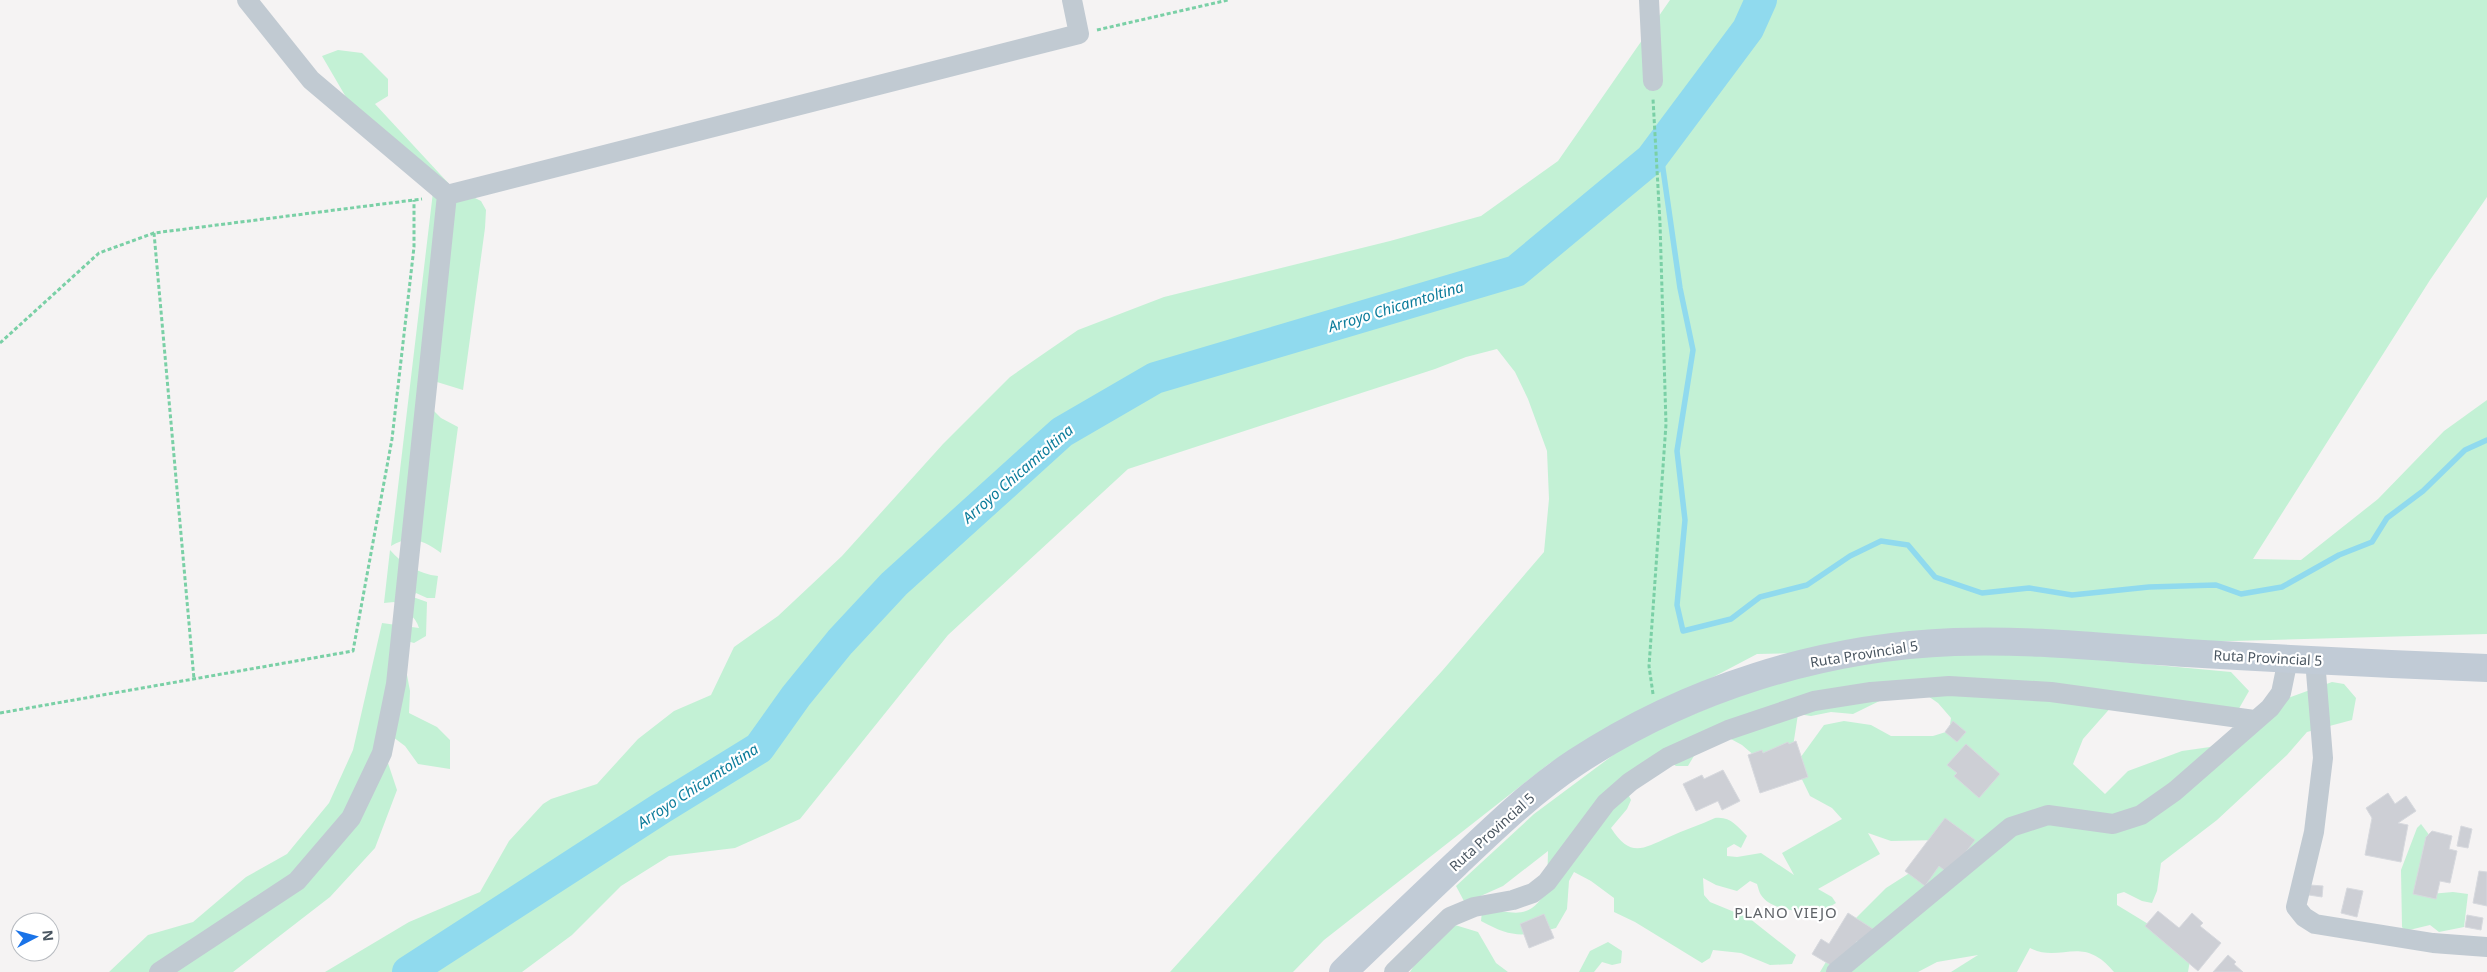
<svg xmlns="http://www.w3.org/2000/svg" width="2487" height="972" font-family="'Noto Sans',sans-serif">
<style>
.green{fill:#c3f1d5;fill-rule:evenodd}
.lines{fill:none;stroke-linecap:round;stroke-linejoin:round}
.stream{stroke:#90daee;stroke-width:5.5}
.river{stroke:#90daee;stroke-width:32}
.building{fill:#cdcfd5;stroke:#d7d9de}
.path{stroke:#7ad0a6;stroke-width:3;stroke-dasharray:4 2.5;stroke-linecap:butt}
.street{stroke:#c1cad2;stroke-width:20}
.secondary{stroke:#c1cbd6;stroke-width:28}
.labels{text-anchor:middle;stroke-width:4.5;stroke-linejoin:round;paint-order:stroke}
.street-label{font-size:14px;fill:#4a5661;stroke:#fff}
.water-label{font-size:15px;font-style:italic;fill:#0c7c9b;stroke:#fff}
.neighbourhood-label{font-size:15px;letter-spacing:1px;fill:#5f6368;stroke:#fff}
</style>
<rect width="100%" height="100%" fill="#f5f3f3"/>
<path class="green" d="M1670,0H2487V197L2430,280L2253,559L2301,560L2378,499L2444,431L2487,400V634L1973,648L2231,672L2249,691L2237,712L2120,697L2083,739L2073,764L2105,794L2128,771L2182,751L2210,747L2288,698L2332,682L2344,684L2356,698L2352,720L2307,732L2287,755L2217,820L2161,863L2157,891L2152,903L2142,901L2124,892L2117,894V905L2163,933L2191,954L2188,972H2114C2082,933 2061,964 2030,948L2017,972H1951L1978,955L1937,962L1918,972H1820L1846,928L1886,888L1922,865L1941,840L1891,841L1868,833L1880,854L1818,889L1832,897L1836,903C1819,915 1773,914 1761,895C1759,892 1758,887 1757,884L1750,881L1737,891L1716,885L1703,878L1704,895L1710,902L1749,918L1796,955L1792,964L1770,965L1741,953L1713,950L1710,958L1702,963L1635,922L1614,912V898L1591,881L1574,872L1569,881L1567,909L1556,928C1523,937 1512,938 1481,921L1482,911C1497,908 1513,916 1526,911C1534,909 1542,898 1547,892L1548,851L1503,886L1465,903L1456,886L1534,814L1628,744L1679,720L1795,673L1957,649L1757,654L1550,763L1324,940L1293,972H1170L1442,671L1544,552L1549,499L1547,451L1528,399L1515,372L1497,349L1466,357L1435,369L1128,469L948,635L800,819L735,848L669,856L621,886L572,935L522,972H325L409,922L480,892L509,841L543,804L551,799L597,784L638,739L674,711L711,695L734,647L778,616L842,556L943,444L1010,377L1078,330L1164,297L1390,241L1481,216L1558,161ZM1912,685L1938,703L1951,718L1949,731L1933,736H1891L1871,725L1844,721L1824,725L1795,765L1810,796L1832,808L1842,819L1782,853L1794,875L1761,853L1737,857L1727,856V848L1734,844L1741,848L1747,836C1737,826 1730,816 1715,818C1700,825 1684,830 1669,837C1641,850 1630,857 1611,828L1627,809L1631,800L1629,796L1660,756L1676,766H1688L1705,737L1716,731L1742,745L1756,757L1792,753L1798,714L1811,716L1831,712L1853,714Z
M338,50L362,53L388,79V96L375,104L451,186L481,201L486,210L485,228L463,390L437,382L432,409L441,418L458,427L441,553C425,541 410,534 391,546L433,192L350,104L322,56Z
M390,550C402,564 419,574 438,576L435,598H427L416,593L413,597L427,602L426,636L414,643L403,640L401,643L410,691L409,713L437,727L450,740V769L418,764L405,746L393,737L386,757L397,790L375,848L330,897L233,972H109L148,935L193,922L246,877L287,854L329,803L353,750L382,623L419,628C416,616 403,609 394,602L384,603Z
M2421,824L2433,840L2430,894L2453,892L2468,894L2464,927L2439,932L2430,925L2405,931L2402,927L2401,870L2417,828Z
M1455,925L1478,932L1496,963L1508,972H1410L1419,958Z
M1608,942L1622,951L1621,963L1612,965L1602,962L1594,972H1579L1590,951Z"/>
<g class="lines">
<path class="stream" d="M1660,148L1680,288L1693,350L1677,451L1685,520L1677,605L1683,631L1731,619L1760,597L1807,585L1850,556L1881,541L1908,545L1935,577L1982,593L2029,588L2072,595L2149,587L2216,585L2241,594L2282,587L2339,555L2372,542L2387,518L2423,491L2465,450L2487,440"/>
<path class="river" d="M408,972L663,807L759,748L796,696L840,642L894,584L1062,432L1155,378L1516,271L1651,159L1748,29L1761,0"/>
</g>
<path class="building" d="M1953,721L1966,732L1957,742L1945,732Z
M1796,741L1808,777L1760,793L1748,755L1762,750L1763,753L1788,742L1789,744Z
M1966,744L2000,774L1979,798L1954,776L1957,773L1947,765Z
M1723,770L1740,801L1722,810L1718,801L1696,811L1683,784L1702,775L1704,779Z
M2388,793L2395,804L2406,796L2416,811L2398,823L2408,825L2401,862L2365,855L2372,818L2366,808Z
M1945,818L1975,840L1949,874L1939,866L1925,886L1905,871Z
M2461,826L2472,829L2468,848L2457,846Z
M2432,831L2452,836L2449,849L2457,851L2450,883L2440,881L2436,899L2413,894L2426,837Z
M2479,871L2487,872V906L2473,903Z
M2310,885L2323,886L2322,897L2309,895Z
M2347,888L2363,891L2357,917L2341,913Z
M2158,911L2179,928L2192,913L2203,923L2200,926L2221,943L2198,971L2145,926Z
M1848,913L1876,931L1866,946L1857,941L1846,959L1834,967L1812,954L1821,939L1829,944Z
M1544,914L1554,938L1529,948L1520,924Z
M2467,915L2483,918L2481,930L2465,927Z
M2228,955L2236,962L2234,964L2243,972H2213Z"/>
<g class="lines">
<path class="path" d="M1097,30L1228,0
M154,233L194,679
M0,343L99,253L154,233L422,199
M1653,694L1649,666L1666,424L1660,223L1653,99
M0,713L353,651L392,439L414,247V200"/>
<path class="street" d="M247,0L311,80L447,195
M1649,0L1653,81
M447,195L1079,34L1072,0
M2315,660L2323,758L2314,832L2296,907L2304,917L2315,924L2433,943L2487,947
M159,972L297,881L351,818L382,753L396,684L447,195
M1394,972L1450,917L1474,907L1513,900L1533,893L1547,882L1606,803L1630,782L1668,757L1728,730L1814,701L1871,692L1949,686L2051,692L2254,720
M1836,972L2011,827L2048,815L2113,824L2141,815L2175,791L2270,708L2281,693L2288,659"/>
<path class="secondary" d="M1343,972C1380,936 1418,900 1456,864C1494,828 1532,791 1576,762C1687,689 1821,647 1954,642C2031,639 2109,648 2186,653C2286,659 2387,664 2487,668"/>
</g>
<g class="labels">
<g class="street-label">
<text transform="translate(1864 654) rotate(-9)" y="5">Ruta Provincial 5</text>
<text transform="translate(2268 658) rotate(3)" y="5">Ruta Provincial 5</text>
<text transform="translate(1492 832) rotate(-42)" y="5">Ruta Provincial 5</text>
</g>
<g class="water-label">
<text transform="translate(1396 307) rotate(-17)" y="5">Arroyo Chicamtoltina</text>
<text transform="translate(1018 474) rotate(-41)" y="5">Arroyo Chicamtoltina</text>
<text transform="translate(698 786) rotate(-33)" y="5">Arroyo Chicamtoltina</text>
</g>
<g class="neighbourhood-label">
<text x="1786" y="918">PLANO VIEJO</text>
</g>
</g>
<g transform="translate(35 937) rotate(84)"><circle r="24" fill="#ffffff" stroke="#b7bbc0"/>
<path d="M0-4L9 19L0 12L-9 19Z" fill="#1a73e8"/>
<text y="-8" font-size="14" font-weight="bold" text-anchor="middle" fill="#4a5661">N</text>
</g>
</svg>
